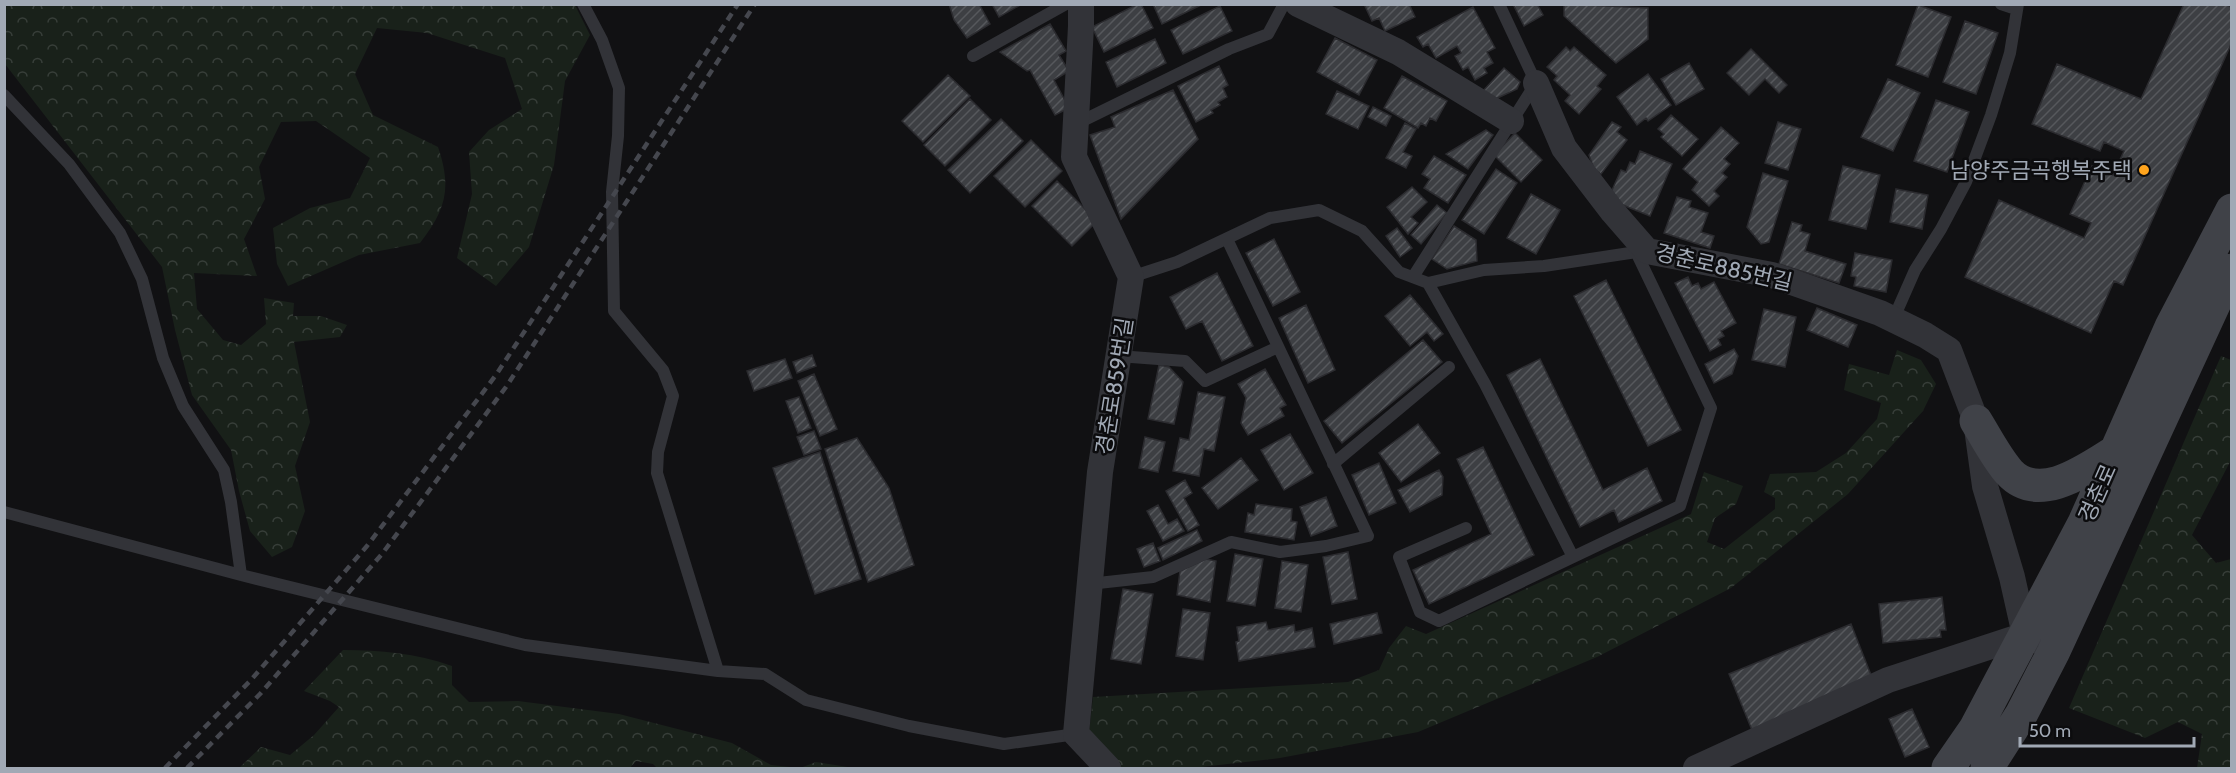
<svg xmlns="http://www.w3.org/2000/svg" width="2236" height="773" font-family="Cabin,'Noto Sans KR',sans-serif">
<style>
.forest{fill:url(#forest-crowns)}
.building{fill:url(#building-hatch);stroke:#2b2b2f;stroke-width:1.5}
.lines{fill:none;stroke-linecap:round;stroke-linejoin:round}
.lane{stroke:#323338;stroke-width:12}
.street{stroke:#323338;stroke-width:26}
.secondary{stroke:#404248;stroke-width:33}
.rail{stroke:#45474e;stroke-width:4.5;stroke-dasharray:8 6;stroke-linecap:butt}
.poi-dot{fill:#ffa41d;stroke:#0c0c0e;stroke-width:2}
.labels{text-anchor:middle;stroke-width:5;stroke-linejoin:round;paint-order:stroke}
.poi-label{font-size:22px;fill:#a1a9b5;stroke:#0c0c0e;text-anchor:end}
.street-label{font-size:22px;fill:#a1a9b5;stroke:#0c0c0e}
</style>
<defs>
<pattern id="forest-crowns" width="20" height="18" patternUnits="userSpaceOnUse" patternTransform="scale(1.5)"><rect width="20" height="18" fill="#19211a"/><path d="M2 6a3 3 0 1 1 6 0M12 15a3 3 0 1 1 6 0" fill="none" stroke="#373e39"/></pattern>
<pattern id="building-hatch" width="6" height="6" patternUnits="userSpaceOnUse" patternTransform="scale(1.5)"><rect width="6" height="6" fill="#3d3f43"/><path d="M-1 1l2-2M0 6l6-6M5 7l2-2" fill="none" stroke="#56585c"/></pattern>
</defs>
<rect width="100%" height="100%" fill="#111113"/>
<path class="forest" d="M5,4L575,5L590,35L565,81L554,165L529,247L496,286L457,258L472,194L469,152L489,130L522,109L505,58L427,33L377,28L355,74L373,115L438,147C452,188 446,210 420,243L359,255L288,286L277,264L273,228L310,208L350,198L370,158L316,121L281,122L259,167L265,199L244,239L257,276L194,273L197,309L223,340L241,345L266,324L264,298L294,303L293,316H321L347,325L340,337L294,342L310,422L295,466L305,511L292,547L272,557L250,531L239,491L231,450L192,395L175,330L162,267L5,64Z
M1897,350L1921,360L1936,384L1923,411L1848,494L1731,588L1597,657L1418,732L1280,758L1193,768H1117L1089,733L1093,697L1348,682L1379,670L1389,648L1406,626L1426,634L1691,514L1704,472L1743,486L1736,504L1715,518L1707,542L1724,549L1775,509V498L1764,492L1770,474L1816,472L1846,453L1877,419L1881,403L1844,390L1849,364L1889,375Z
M2221,356L2231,360V460L2192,535L2216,563L2231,559V768H2197L2202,734L2178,722L2145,738L2069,708Z
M343,650C381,650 415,653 452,666V685L469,702L518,701L619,714L732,743L771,765L800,768L816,762L854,768H657L653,764L636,761L630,768H239L261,747L290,755L314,735L339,707L330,701L304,691Z"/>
<path class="building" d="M949,4H979L990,24L967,38L954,20Z
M992,4H1022L999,17Z
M1138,4H1141L1153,28L1104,52L1092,27Z
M1153,4H1203L1162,24Z
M1364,4H1409L1415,17L1385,31L1379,18L1372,21Z
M1513,4H1537L1543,15L1524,26Z
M1564,4L1648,8V39L1616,63L1564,16Z
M2184,4H2226L2232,8V42L2123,285L2114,281L2091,333L1965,277L1999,200L2084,238L2091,223L2070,214L2092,166L2113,175L2124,151L2104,142L2100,151L2032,124L2057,64L2141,99Z
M1918,5L1951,17L1928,77L1896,65Z
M1220,6L1232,31L1183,54L1171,30Z
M1473,7L1495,48L1487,52L1493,63L1484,68L1487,73L1475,80L1468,67L1463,70L1455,56L1461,53L1457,46L1436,58L1428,44L1423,47L1417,37Z
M1965,21L1998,33L1976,94L1943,82Z
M1050,24L1066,51L1059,55L1069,71L1054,80L1069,108L1055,115L1030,70L1027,71L1000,52Z
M1335,38L1377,60L1359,95L1317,72Z
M1155,39L1166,63L1117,87L1106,62Z
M1566,47L1570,51L1574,47L1606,75L1597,86L1601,89L1579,114L1565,101L1570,95L1554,80L1557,76L1547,67Z
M1751,49L1787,85L1779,93L1765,79L1749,95L1727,73Z
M1689,63L1704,89L1676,105L1661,79Z
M1219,66L1228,85L1223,88L1227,97L1218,102L1220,105L1211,110L1213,113L1196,122L1178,86Z
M1504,68L1520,82L1517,89L1493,100L1483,91Z
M1648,74L1671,105L1648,121L1646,118L1637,125L1617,97Z
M948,75L970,96L923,142L902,121Z
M1402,76L1447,101L1436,121L1430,118L1426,126L1421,123L1418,128L1384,108Z
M1888,79L1920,93L1893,151L1861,137Z
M1173,90L1198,139L1121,219L1090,135L1115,127L1111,117Z
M1337,91L1369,106L1358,129L1326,114Z
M970,99L991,120L945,166L924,145Z
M1936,100L1969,112L1947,172L1914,161Z
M1373,107L1391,116L1386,126L1368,117Z
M1671,115L1698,139L1682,156L1661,137L1664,134L1658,129Z
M1001,119L1023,141L970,193L948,170Z
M1612,122L1621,127L1617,132L1627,140L1601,174L1594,169L1589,155Z
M1778,122L1801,129L1788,170L1765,163Z
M1405,123L1416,129L1403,152L1412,156L1406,168L1386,158Z
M1721,127L1739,143L1724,159L1730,164L1722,173L1727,177L1714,191L1719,196L1709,206L1692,190L1698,182L1683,169Z
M1486,130L1493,135L1468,169L1446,154Z
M1515,133L1542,160L1521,182L1494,155Z
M1031,140L1062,171L1025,207L994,176Z
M1640,151L1672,164L1650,216L1608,199L1621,170L1626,172L1630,162L1635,164Z
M1434,156L1466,175L1448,203L1424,188L1430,179L1422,174Z
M1843,166L1880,175L1866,229L1829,220Z
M1496,169L1517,183L1484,234L1462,220Z
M1763,173L1788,181L1769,242L1761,244L1747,227Z
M1057,181L1097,221L1072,246L1032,206Z
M1412,187L1427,202L1411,217L1418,223L1408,234L1387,207Z
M1896,189L1928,195L1922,229L1890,222Z
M1531,194L1560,210L1536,254L1507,238Z
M1677,197L1691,201L1689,207L1708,213L1701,232L1714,236L1710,248L1664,233Z
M1437,205L1447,213L1421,244L1411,235Z
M1792,222L1802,225L1800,231L1810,234L1805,251L1846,264L1839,283L1779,264Z
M1454,226L1476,240L1477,261L1447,269L1432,259Z
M1397,228L1412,248L1400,257L1386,236Z
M1274,239L1300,292L1273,306L1246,253Z
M1855,253L1892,260L1886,292L1854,286L1856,277L1851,276Z
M1217,273L1253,346L1222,361L1202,321L1186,329L1170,297Z
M1688,277L1692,286L1698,283L1701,289L1714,282L1736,323L1721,331L1724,336L1718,339L1721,345L1710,351L1675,283Z
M1606,280L1681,430L1648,446L1574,296Z
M1410,295L1443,334L1434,341L1427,332L1410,346L1385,316Z
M1306,305L1335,370L1308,383L1279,318Z
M1817,308L1857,325L1848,347L1807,330Z
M1764,309L1796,317L1785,367L1752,360Z
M1423,340L1442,362L1342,443L1324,421Z
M1734,349L1738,356L1732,374L1714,383L1705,364Z
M812,355L816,366L797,373L793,362Z
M785,359L792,378L754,391L747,371Z
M1540,359L1603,490L1647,468L1662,501L1619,522L1614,510L1580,527L1507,375Z
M1159,365L1169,367L1183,382L1174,424L1148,419Z
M1265,369L1286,405L1280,408L1284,416L1248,435L1241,423L1246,398L1238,384Z
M814,374L837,429L820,436L798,381Z
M1198,392L1225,397L1214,451L1204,449L1199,476L1173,471L1180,438L1189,440Z
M799,397L811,428L798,433L786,401Z
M1418,424L1440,453L1401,482L1379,453Z
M814,431L821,449L804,455L797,437Z
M1290,434L1313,473L1284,490L1261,450Z
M1145,437L1165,442L1158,472L1139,468Z
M857,438L889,488L914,565L868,582L825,449Z
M1483,447L1534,555L1429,604L1413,570L1491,534L1457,459Z
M820,452L861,579L815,594L773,468Z
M1241,458L1258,480L1218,509L1202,488Z
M1379,463L1396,503L1369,515L1352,475Z
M1439,470L1443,477L1442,495L1410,512L1398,490Z
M1185,480L1192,493L1184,498L1199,525L1188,531L1166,491Z
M1326,497L1337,526L1311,536L1300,507Z
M1256,504L1292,509L1291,521L1297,522L1294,540L1245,532L1248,513L1254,515Z
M1158,505L1168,524L1177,519L1184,531L1163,541L1147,511Z
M1197,530L1202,541L1163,560L1158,548Z
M1153,543L1160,561L1144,567L1137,549Z
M1348,552L1357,599L1332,604L1323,557Z
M1235,554L1263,559L1255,606L1227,601Z
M1206,559L1216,561L1210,602L1177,595L1180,571Z
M1282,561L1308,565L1301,612L1275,608Z
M1123,589L1153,594L1141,664L1111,659Z
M1942,597L1946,630H1940L1941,637L1883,643L1879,604Z
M1183,609L1210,613L1203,660L1176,656Z
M1377,613L1382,633L1334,644L1330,624Z
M1266,622L1268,630L1294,625L1295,632L1312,628L1315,647L1239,661L1236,642L1239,641L1237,627Z
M1851,624L1873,680L1752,730L1729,674Z
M1912,709L1929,747L1905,757L1889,719Z"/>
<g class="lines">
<path class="lane" d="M583,4L602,40L619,88L618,136L612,192L614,311L663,370L673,396L658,452L657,473L718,671
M2001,4L2016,9
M973,56L1066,4
M4,95L69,164L120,233L142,279L163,358L183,406L224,470L231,502L241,575
M1076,124L1229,49L1268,34L1284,4
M1131,277L1177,262L1270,218L1319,210L1362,231L1399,272L1428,283L1484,270L1544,266L1643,251
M1413,277L1536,83L1499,4
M1428,283L1485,384L1573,557
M1893,320L1915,270L1941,229L1966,182L1991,115L2010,53L2018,4
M1118,356L1185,361L1205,381L1278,347
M1333,464L1449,367
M4,512L241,575L525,645L718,671L765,674L806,700L909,726L1004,744L1076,734
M1466,528L1399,557L1420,612L1439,621L1680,506L1711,408L1636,252
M1089,584L1153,577L1231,542L1280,552L1326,546L1368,536L1227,239"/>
<path class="street" d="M1081,4V26L1074,157L1131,277L1100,472L1076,734L1108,768
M1298,4L1398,52L1511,121
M1536,83L1564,148L1613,212L1647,251L1772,275L1880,313L1925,335L1949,350L1976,421L1985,486L2012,577L2025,635
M1696,768L1888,680L2025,635L2034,640"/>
<path class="secondary" d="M1976,421C1986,437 1996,457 2009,472C2039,505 2087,469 2116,451
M1948,768L1975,729L2084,523L2171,327L2232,210
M1987,768L2021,715L2053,653L2223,285L2232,270"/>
<path class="rail" d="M165,768L250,681L367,546L496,375L738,4
M187,768L260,694L382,554L506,387L755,4"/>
</g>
<circle class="poi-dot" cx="2144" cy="170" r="6"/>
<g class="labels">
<g class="poi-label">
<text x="2132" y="178">남양주금곡행복주택</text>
</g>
<g class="street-label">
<text transform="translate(1724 267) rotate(13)" y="8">경춘로885번길</text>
<text transform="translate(1114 386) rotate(-81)" y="8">경춘로859번길</text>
<text transform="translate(2097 493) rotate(-66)" y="8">경춘로</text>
</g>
</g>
<rect width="2236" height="773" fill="none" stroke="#a1a9b5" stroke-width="12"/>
<path d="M2020 737v9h174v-9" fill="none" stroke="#a1a9b5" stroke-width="3"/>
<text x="2029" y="737" font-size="18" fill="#a1a9b5" stroke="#0c0c0e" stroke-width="4.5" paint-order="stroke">50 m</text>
</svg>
